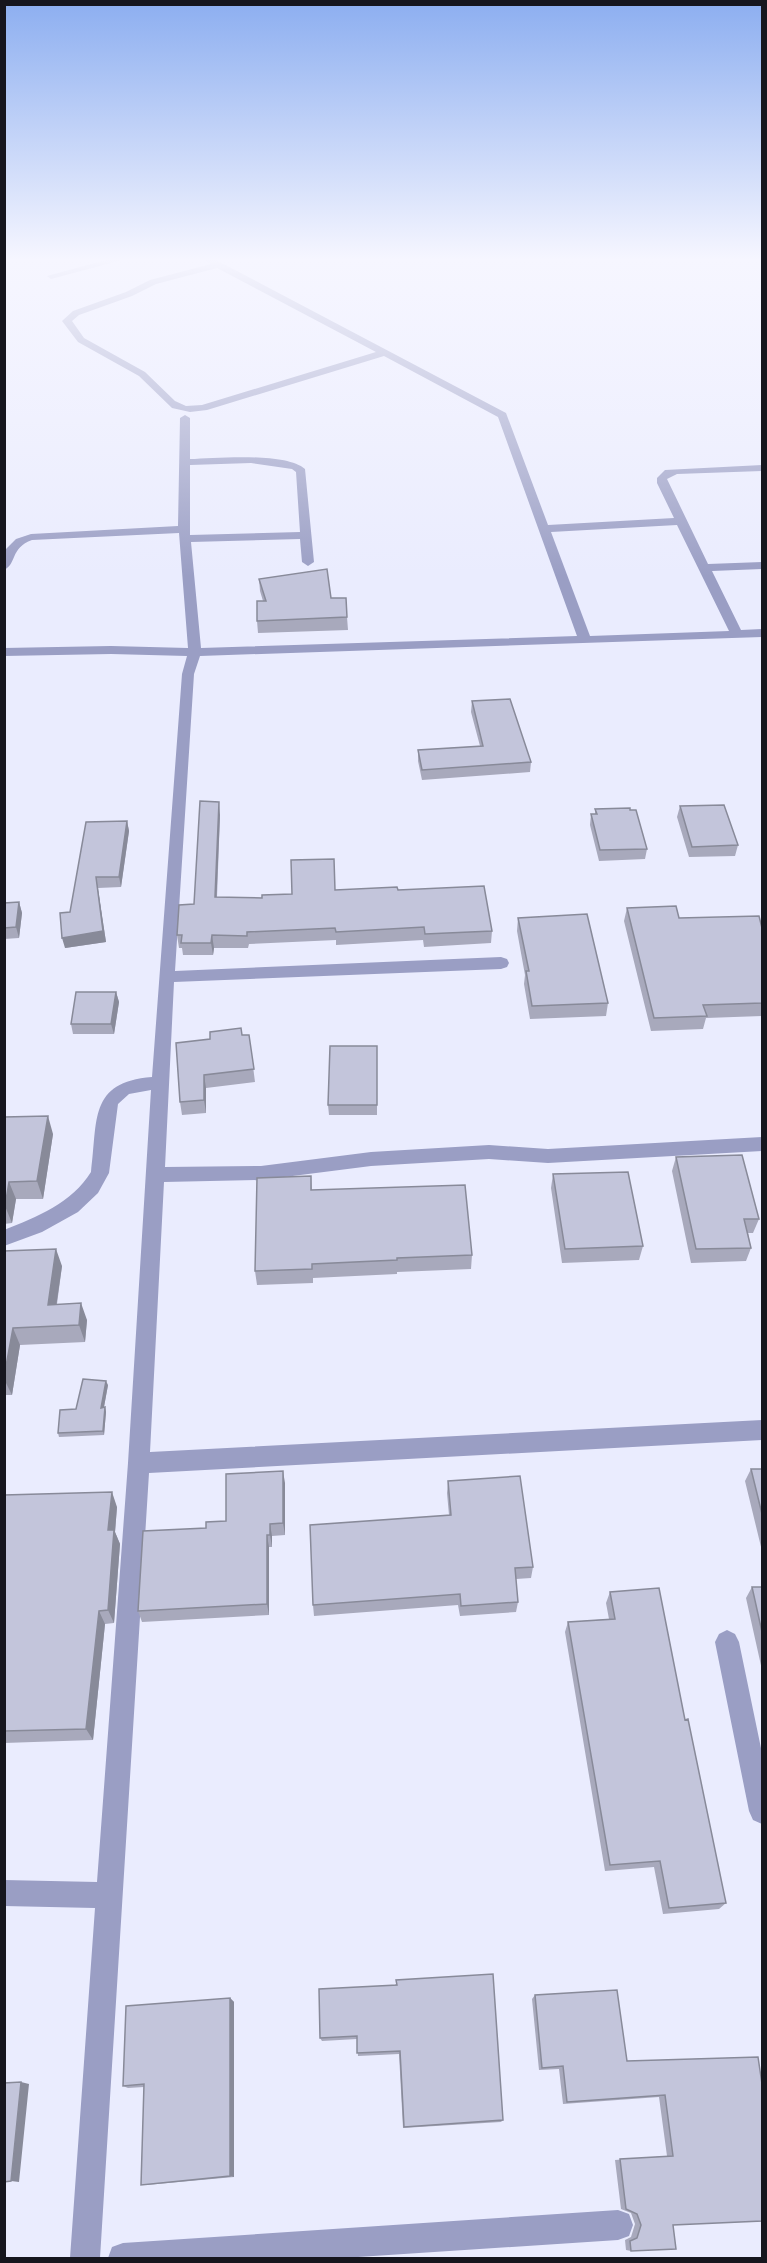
<svg xmlns="http://www.w3.org/2000/svg" width="767" height="2263" font-family="'Nunito Sans',sans-serif">
<style>
.lines{fill:none;stroke-linecap:round;stroke-linejoin:round}
.minor{fill:#9a9ec4;fill-rule:evenodd}
.wall{fill:#a8a9bc}
.shaded-wall{fill:#888a99}
.building{fill:#c3c5db;stroke:#888a99;stroke-width:1.5}
</style>
<rect width="100%" height="100%" fill="#eaecfe"/>
<g class="lines">
<path class="minor" d="M106,260H122L51,279L47,276Z
M205,260H216L506,413L548,525L674,518L657,483V478L665,470L762,465V471L677,474L667,479L708,564L762,562V569L712,571L741,630L762,629V637L200,656L194,674L175,971L501,957L507,959L509,963L507,967L501,969L174,982L165,1167L261,1166L371,1152L489,1145L548,1149L762,1137V1151L548,1163L489,1159L371,1166L261,1180L164,1182L150,1452L762,1420V1440L149,1473L100,2258H70L95,1908L4,1906V1880L97,1882L128,1463L151,1090L129,1094L118,1104L109,1173L98,1193L78,1212L42,1232L4,1246V1230C37,1217 72,1203 91,1172C98,1121 88,1082 152,1077L182,674L187,656L111,654L4,656V648L111,646L188,648L179,533L32,540C10,548 17,564 4,570V551L16,539L31,534L178,526L180,418L185,415L190,418V459C217,458 285,452 305,469L314,562L308,566L302,562L300,539L191,542L201,648L577,636L498,417L384,356L207,410L190,412L172,408L139,376L78,342L62,321L73,311L126,292L150,280L211,264ZM217,268L376,352L202,405L186,406L175,401L145,372L84,338L72,321L79,315L132,296L156,284ZM251,463L292,469L296,472L300,532L190,535V465ZM677,525L729,631L590,636L551,532Z
M727,1630L735,1634L739,1642L762,1753V1824L753,1820L749,1811L715,1642L719,1634Z
M618,2210L629,2214L633,2225L629,2236L618,2240L343,2258H108L112,2247L123,2243Z"/>
</g>
<path class="wall" d="M259,579L331,598L347,617L348,630L258,633L257,621L263,601L260,591Z
M472,701L531,762L530,772L422,780L418,761V750L480,746L471,712Z
M680,806L738,845L735,856L689,857L677,817Z
M595,809L647,849L645,859L599,861L590,825L591,814H595Z
M220,815L217,897L262,898L335,890H398L492,931L491,943L424,947L423,940L336,945V940L249,944L248,948H214L213,955H183L182,948H179L177,935L194,904Z
M127,821L129,831L121,887L98,888L106,942L65,948L70,912Z
M19,902L22,913L19,938L4,939V903Z
M627,908L679,918L762,928V1016L706,1018L703,1029L651,1031L624,921Z
M518,918L608,1003L606,1016L530,1019L524,984L525,975L517,931Z
M116,992L119,1002L114,1034H73L71,1024Z
M249,1035L255,1082L206,1088V1113L182,1115L180,1102L176,1043Z
M377,1046V1115H329L328,1105Z
M4,1117L53,1134L43,1199H16L12,1223L4,1224Z
M676,1157L759,1219L753,1233H748L751,1248L746,1261L691,1263L672,1171Z
M553,1174L643,1246L639,1260L562,1263L551,1188Z
M311,1176L312,1190L472,1255L471,1269L397,1272V1274L313,1278V1283L257,1285L255,1271Z
M4,1251L62,1266L57,1304L87,1320L85,1342L20,1345L12,1395H4Z
M108,1385L104,1407H105L106,1412L104,1435L59,1437L58,1433L76,1409Z
M751,1469H762V1551L745,1481Z
M448,1481L533,1567L531,1578L516,1579L518,1602L516,1612L460,1616L458,1605L314,1616L313,1605L449,1515L447,1493Z
M285,1483V1535L272,1536V1547H269V1615L142,1622L138,1611L206,1528L226,1521Z
M4,1495L117,1507L115,1532L120,1544L114,1623L105,1624L93,1740L4,1743Z
M752,1587H762V1670L746,1598Z
M610,1592L685,1720L726,1903L719,1909L663,1914L654,1867L605,1871L565,1632L568,1622L609,1619L606,1603Z
M396,1984L503,2120L501,2122L403,2128L399,2054L358,2056L357,2039L322,2041L320,2038Z
M535,1995L627,2061L758,2057L673,2225L631,2251L626,2250L625,2240L631,2237L635,2224L631,2213L621,2209L615,2160L667,2156L659,2097L563,2104L559,2069L539,2070L532,1999Z
M230,1998L234,2002V2177L146,2185H141L144,2087L128,2088L123,2086Z"/>
<path class="shaded-wall" d="M219,802L220,815L216,909L215,897Z
M127,821L129,831L121,887L119,877Z
M96,877L106,942L65,948L62,938Z
M19,902L22,913L19,938L16,927Z
M212,935L214,948L213,955L211,943Z
M116,992L119,1002L114,1034L111,1024Z
M204,1075L206,1088V1113L204,1100Z
M48,1116L53,1134L43,1199L37,1181Z
M9,1182L16,1199L12,1223L5,1206Z
M56,1249L62,1266L54,1321L48,1305Z
M81,1303L87,1320L85,1342L79,1325Z
M13,1328L20,1345L12,1395L4,1379V1377Z
M106,1381L108,1385L103,1412L101,1408Z
M105,1407L106,1412L104,1435L103,1431Z
M283,1471L285,1483V1535L283,1523Z
M112,1492L117,1507L115,1532L120,1544L114,1623L108,1610V1530Z
M270,1524L272,1536V1547L270,1535Z
M267,1535L269,1547V1615L267,1604Z
M99,1611L105,1624L93,1740L86,1729Z
M230,1998L234,2002V2177L230,2176Z
M21,2082L29,2084L19,2182L11,2181Z"/>
<path class="building" d="M327,569L331,598H346L347,617L257,621V601H266L259,579Z
M510,699L531,762L422,770L418,750L483,746L472,701Z
M200,801L219,802L215,897L262,898V895L292,894L291,860L334,859L335,890L397,887L398,890L484,886L492,931L425,934L424,927L336,932L335,928L247,932V936L212,935L211,943H181L182,935H177L179,905L194,904Z
M724,805L738,845L692,847L680,806Z
M630,808V810H636L647,849L600,850L591,814H597L595,809Z
M127,821L119,877H96L103,931L62,938L60,913L70,912L86,822Z
M19,902L16,927L4,928V903Z
M676,906L679,918L759,916L762,928V1003L703,1005L707,1016L654,1018L627,908Z
M587,914L608,1003L532,1006L526,971H529L518,918Z
M76,992H116L111,1024H71Z
M241,1028L242,1035H249L254,1069L204,1075V1100L180,1102L176,1043L210,1039V1032Z
M330,1046H377V1105H328Z
M48,1116L37,1181L9,1182L5,1206H4V1117Z
M742,1155L759,1219H744L751,1248L696,1249L676,1157Z
M628,1172L643,1246L565,1249L553,1174Z
M311,1176V1190L465,1185L472,1255L397,1258V1260L312,1264V1269L255,1271L257,1178Z
M56,1249L48,1305L81,1303L79,1325L13,1328L4,1377V1251Z
M83,1379L106,1381L101,1408L105,1407L103,1431L58,1433L60,1410L76,1409Z
M751,1469H762V1514Z
M283,1471V1523L270,1524V1535H267V1604L138,1611L143,1531L206,1528V1522L226,1521V1474Z
M520,1476L533,1567L515,1568L518,1602L461,1606L460,1594L313,1605L310,1525L451,1515L448,1481Z
M112,1492L108,1530H114L108,1610L99,1611L86,1729L4,1731V1495Z
M752,1587H762V1632Z
M659,1588L685,1720L688,1719L726,1903L669,1908L660,1861L610,1865L568,1622L615,1619L610,1592Z
M493,1974L503,2120L404,2127L400,2051L357,2053V2036L320,2038L319,1989L397,1985L396,1980Z
M617,1990L627,2061L758,2057L762,2084V2221L673,2225L676,2249L631,2251L630,2241L637,2238L641,2225L637,2214L626,2209L620,2159L673,2156L665,2095L567,2102L563,2066L542,2068L535,1995Z
M230,1998V2176L141,2185L144,2084L123,2086L126,2006Z
M21,2082L11,2181L4,2182V2083Z"/>
<linearGradient id="sky" x2="0" y2="1"><stop stop-color="#8caef0"/><stop offset="0.45" stop-color="#f6f6ff"/><stop offset="1" stop-color="#f6f6ff" stop-opacity="0"/></linearGradient>
<rect width="767" height="577" fill="url(#sky)"/>
<rect width="767" height="2263" fill="none" stroke="#16161e" stroke-width="12"/>
</svg>
